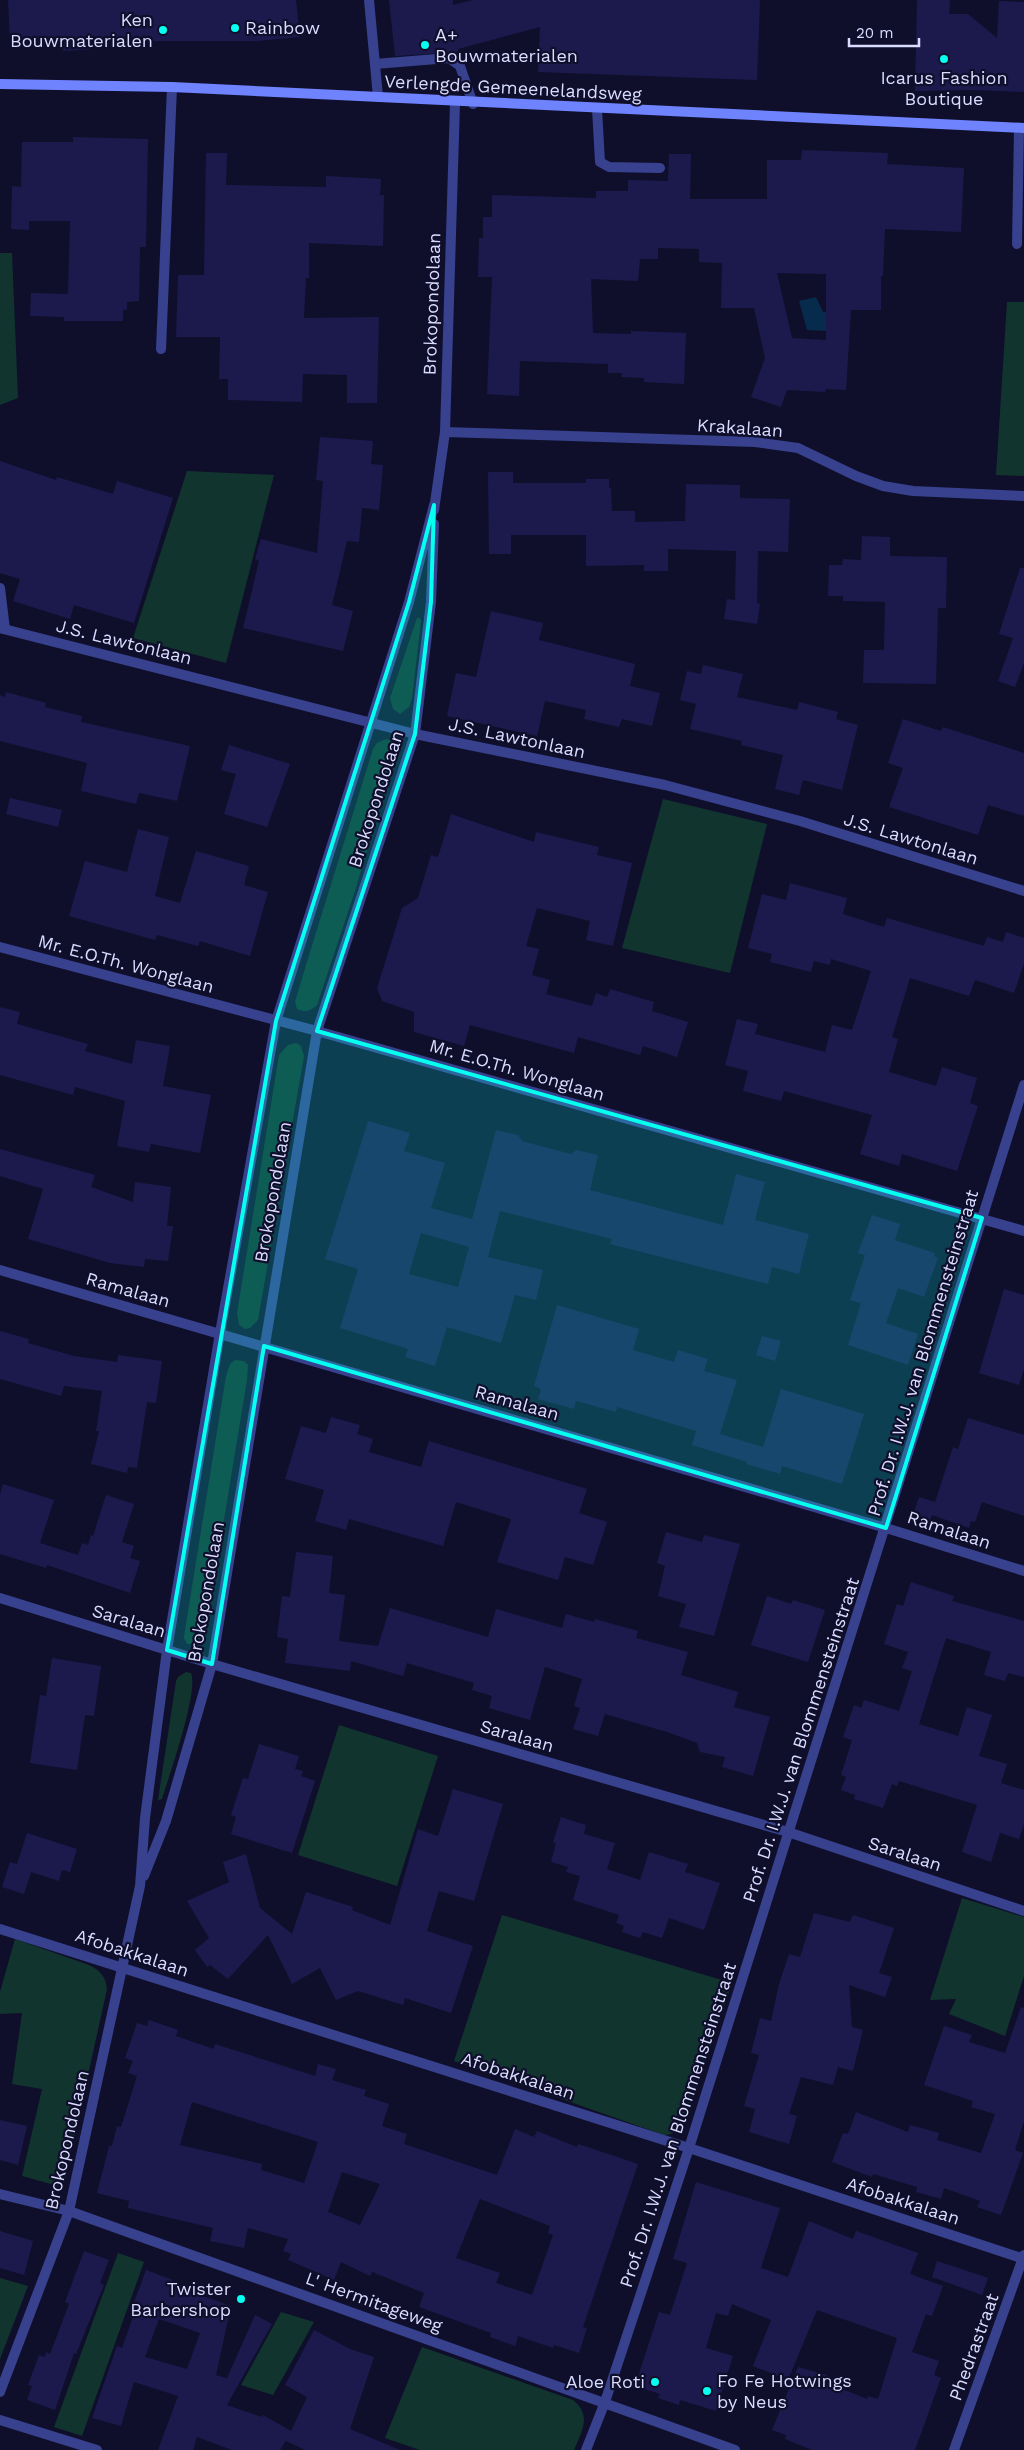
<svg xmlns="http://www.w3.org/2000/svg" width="1024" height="2450" font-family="'Work Sans',sans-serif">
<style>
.green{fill:#11352e}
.water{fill:#072b4c}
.building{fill:#1c1a4d;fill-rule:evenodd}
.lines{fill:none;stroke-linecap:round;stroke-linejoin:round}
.lane{stroke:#37418d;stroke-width:10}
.street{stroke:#37418d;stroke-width:10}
.secondary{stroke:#7083ff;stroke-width:10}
.marked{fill:#05fff0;fill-opacity:0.2;stroke:#05fff0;stroke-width:4;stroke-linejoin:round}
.poi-dot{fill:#05fff0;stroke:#0f0f2b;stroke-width:2}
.labels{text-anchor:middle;stroke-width:4.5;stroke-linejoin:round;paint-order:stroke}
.poi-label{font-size:18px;fill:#d9dbff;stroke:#0f0f2b;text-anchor:end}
.street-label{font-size:18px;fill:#d9dbff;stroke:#0f0f2b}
</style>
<rect width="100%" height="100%" fill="#0f0f2b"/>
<path class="green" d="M0,253H12L18,398L0,405Z
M1007,302H1024V476L996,475Z
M187,471L274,475L226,663L133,638Z
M417,618H420L421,621L412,699L409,707L400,714L393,709L390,698Z
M386,739L396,742L397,748L355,891L317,1005C310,1011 306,1013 297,1009L295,1002L306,965L373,749L377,743Z
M663,799L767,824L730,973L622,948Z
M296,1043L301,1046L304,1056L258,1320L250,1328L245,1329L239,1325L237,1313L279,1055L288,1045Z
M235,1360L244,1361L248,1365L247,1380L205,1635L194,1644H187L184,1638L185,1630L226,1376L230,1364Z
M186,1672L191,1673C199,1691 169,1776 162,1799L158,1800L176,1681L178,1677Z
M339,1725L438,1756L397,1886L298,1855Z
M962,1898L1024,1917V1976L1005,2036L949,2014L956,1999L930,2000Z
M502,1915L732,1983L684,2124C678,2131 673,2135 664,2135L454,2061Z
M15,1939L89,1965C100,1970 106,1977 107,1989L65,2179L58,2186L22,2176L42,2089L12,2084L22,2013L0,2014V1992Z
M118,2253L144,2262L82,2436L54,2427Z
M0,2278L28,2286L0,2359Z
M281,2312L314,2322L273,2395L241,2385Z
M422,2347L573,2400C592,2415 582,2431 574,2450H420L385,2438Z"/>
<path class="water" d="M816,297L823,312L849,314L847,332L807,330L799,301Z"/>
<path class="building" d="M8,0H296L300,37L257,41H94V49L63,51L62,39L10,41Z
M389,0H453V5L473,0H760L757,80L538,72L540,27L458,49V52L395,56Z
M917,0H950L949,14H968L997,38L999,1L1024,2V92L972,90L915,91Z
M73,137L148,139L146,247H140L139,301L127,302V310H123V321H64V317L30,316L31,293L68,294L70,221H29V230L11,229L12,186L21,187L22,142H73Z
M802,150L888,153L887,164L964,168L961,232L885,229L883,276H881V310H851L846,390L826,389L825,392L787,390L781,407L751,397L765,358L754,308H721L722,263L699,262V249L658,248V259H640L638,281L591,279L593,333L631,334V331L686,333L684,384L644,382V378L621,377L622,373H608V364L520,361L519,396L487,394L492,277H478L479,238H483V217H492V195L596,198V191H628V180L668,181L669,154H691L690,199H767V160H801ZM777,273L826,274V340L792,338Z
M206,153H227L226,185L326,187V176L381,179L380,195H384L383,246L309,243V278H306L304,318L379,317L377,403H347V375L303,374L302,402L228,400V379H219L220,337H176L178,275H204Z
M320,437L373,441L371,464L383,465L379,510L362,508L359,542L347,541L332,605L353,611L343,651L243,628L259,561L255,559L261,539L317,553L323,481L316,480Z
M0,461L56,480L57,477L113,494L117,481L173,498L134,623L74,605L70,619L13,601L20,579L0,573Z
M488,472H513V483H586V479H609V488H611L612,511H635V522L685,521L686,484L740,485V498L790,499L788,552L758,551L757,603L760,604L757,624L724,619L727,599L735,600L736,551L668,549V571H644V565L586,566V535H511V554H489Z
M862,536L890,537V556L947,557L946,608H938L936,684L863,683L864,650H884L885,602L843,601V596H828L829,565H842L843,559L861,560Z
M1020,568H1024V663L1015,687L998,681L1013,638L999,634Z
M491,611L543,623L539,640L635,664L630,686L660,693L652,726L622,719L619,727L584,719L586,710L545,701L537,736L447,716L456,673L476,677Z
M703,665L743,674L737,697L797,710L799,702L838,712L836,719L858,725L842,790L803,780L799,795L775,789L783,755L741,745L742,741L690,729L696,704L680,700L687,671L701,674Z
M6,692L46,703L45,707L82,716L81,722L190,746L177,801L139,793L136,804L81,791L87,763L0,741V695L5,697Z
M903,719L941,731L943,727L1024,753V816L988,805L978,835L889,807L903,768L888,763Z
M229,745L290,764L267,827L224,814L236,774L221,770Z
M10,798L62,810L58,827L6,814Z
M451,814L534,842L536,832L599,847L597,855L632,863L613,946L586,940L590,921L537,908L526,946L539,949L532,975L550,980L546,994L592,1006L596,993L607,997L610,989L654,1002L652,1011L688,1022L677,1057L643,1046L640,1055L578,1037L574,1053L470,1025L464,1046L414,1032V1012L382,1001L377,988L402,908L418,898L431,855L438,857Z
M138,829L169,837L155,896L180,903L196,851L249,866L244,885L268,892L250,956L200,941L198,946L157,935L155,940L69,916L85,861L127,872Z
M790,883L847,898L843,914L884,927L887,918L984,946L987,937L1003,942L1006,932L1024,938V963L1014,993L975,980L969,996L910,978L892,1037L898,1039L889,1072L936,1086L942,1067L977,1078L970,1103L978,1106L957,1171L902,1154L899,1166L860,1154L872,1115L784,1091L781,1101L743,1091L748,1071L725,1065L737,1019L758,1024L755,1034L825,1052L832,1025L852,1030L871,971L831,959L830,965L814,961L811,972L770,962L772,954L748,948L762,894L786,900Z
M0,1007L20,1012L17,1024L88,1044L85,1051L132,1064L136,1040L170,1046L163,1086L211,1095L200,1153L151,1144L149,1152L117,1146L125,1101L75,1087L73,1095L0,1075Z
M368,1121L410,1133L404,1151L445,1163L431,1208L472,1219L496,1130L518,1135L522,1141L571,1154L576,1150L598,1155L590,1190L723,1225L736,1174L765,1182L755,1220L809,1234L799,1274L772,1267L768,1284L610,1244L612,1239L500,1211L488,1257L543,1270L536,1300L515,1295L501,1343L447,1327L435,1366L405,1357L408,1349L340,1328L358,1269L325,1259ZM421,1233L469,1247L458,1287L409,1274Z
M0,1149L95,1175L91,1187L133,1202L135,1182L171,1187L167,1226H173L168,1261L145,1259L144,1267L110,1263L28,1239L43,1189L0,1176Z
M872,1215L900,1224L895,1240L935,1253L934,1256L938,1258L924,1297L898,1288L886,1323L918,1334L908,1365L848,1345L861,1303L850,1300L865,1255L858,1253Z
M1004,1289L1024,1295V1369L1019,1385L979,1373Z
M557,1305L639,1329L633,1350L674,1362L678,1350L708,1359L704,1371L737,1380L720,1434L763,1447L781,1389L864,1414L842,1484L782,1466L780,1474L746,1464L747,1462L692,1445L696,1431L617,1407L616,1412L576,1401L574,1409L538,1399L541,1389L534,1386Z
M0,1331L29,1339L28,1343L74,1356L117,1362L118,1355L162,1361L156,1403L147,1402L137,1468L128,1467L127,1473L91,1464L99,1431H96L102,1391L64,1386L61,1396L0,1379Z
M762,1336L781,1341L775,1361L756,1355Z
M331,1417L360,1425L357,1434L373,1439L369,1452L421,1467L429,1441L587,1489L579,1513L607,1522L593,1565L565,1557L558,1580L497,1562L511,1519L456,1502L443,1546L349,1519L346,1530L315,1521L324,1490L285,1479L301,1426L326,1433Z
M968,1418L1024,1435V1516L982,1502L975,1522L971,1521L969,1528L932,1515L929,1523L912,1517L919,1497L935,1502L953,1447L958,1449Z
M3,1484L54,1500L40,1543L78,1555L82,1543L88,1545L91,1535L93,1536L106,1495L134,1504L122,1542L134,1546L130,1558L140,1561L130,1593L47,1565L46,1568L0,1554V1495Z
M666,1532L702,1542L704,1535L740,1544L714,1636L679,1627L686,1604L658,1596L665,1566L657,1563Z
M296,1552L333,1556L329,1593L345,1595L339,1641L378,1646L390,1608L488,1637L496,1609L562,1628L566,1614L594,1622L595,1619L638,1631L636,1638L688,1652L681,1675L738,1692L734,1707L770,1717L753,1776L722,1767L725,1757L700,1752L697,1743L667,1732L605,1714L598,1736L573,1729L580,1708L574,1706L582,1679L545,1667L530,1720L489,1708L492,1696L472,1690L474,1683L407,1663L403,1676L351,1661L350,1671L285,1663L288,1639L277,1637L282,1596L290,1597Z
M911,1582L954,1596L952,1601L1024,1621V1677L1008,1673L1005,1681L984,1675L991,1652L946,1638L919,1724L958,1736L967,1707L992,1715L979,1756L1007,1764L1001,1783L1024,1790V1824L1019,1839L1000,1833L991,1862L962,1852L977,1805L899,1781L897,1786L892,1784L883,1808L854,1799L855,1795L841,1790L846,1777L841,1775L852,1740L843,1737L854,1705L861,1708L864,1700L899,1711L912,1671L902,1668L908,1652L884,1644L897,1604L903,1606Z
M767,1596L791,1604L793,1600L825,1610L808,1662L751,1645Z
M52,1658L101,1666L94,1716L85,1715L77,1770L30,1763L40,1695L46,1696Z
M259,1744L299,1756L295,1769L303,1771L301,1776L315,1781L292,1853L231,1834L236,1817L231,1815L243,1778L248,1779Z
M453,1789L503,1804L474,1901L439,1891L427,1931L473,1946L451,2013L405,1998L403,2005L358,1991L336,2000L320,1968L292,1984L268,1935L228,1979L210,1965L207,1967L195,1950L209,1938L187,1901L229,1882L223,1862L246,1854L260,1908L292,1934L306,1892L353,1907L352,1910L390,1925L418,1829L438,1836Z
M561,1817L586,1825L584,1834L615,1843L607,1869L640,1880L649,1852L688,1864L685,1872L720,1883L704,1930L669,1918L662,1938L643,1932L640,1938L622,1932L624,1926L616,1923L619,1915L573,1900L580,1876L566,1872L568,1867L551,1862L556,1843L553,1842Z
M27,1833L77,1849L70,1872L62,1870L59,1881L31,1872L24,1894L2,1887L10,1862L17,1864Z
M814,1913L850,1922L853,1915L894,1928L879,1973L892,1977L885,1997L849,1985L852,2027L863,2030L853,2071L838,2067L833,2085L801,2077L789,2114L797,2116L789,2144L749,2132L755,2109L744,2106L759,2055L751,2053L760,2018L771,2021L779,1984L789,1954L800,1957Z
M1021,2007L1024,2008V2121L1015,2150L1023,2153L1001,2215L977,2207L980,2201L944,2188L941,2199L916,2192L917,2187L873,2174L872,2177L832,2162L843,2133L848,2134L856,2112L908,2132L910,2125L939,2133L937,2140L981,2153L995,2114L971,2107L973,2101L924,2085L944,2026L972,2035L969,2042L1005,2053Z
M149,2020L178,2030L176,2036L214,2049L215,2044L315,2076L318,2064L336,2069L332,2080L366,2090L364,2096L389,2104L382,2126L407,2134L404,2144L497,2175L515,2129L534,2137L537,2131L577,2147L578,2144L638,2164L583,2327L587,2328L579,2353L554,2345L553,2348L518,2336L515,2346L490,2337L491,2333L419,2307L424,2293L372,2272L370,2276L341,2262L334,2280L288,2260L291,2254L283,2251L288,2239L248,2228L244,2248L210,2241L213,2228L128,2208L129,2201L97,2193L109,2146H112L117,2126L121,2127L137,2076L128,2073L133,2061L125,2058L137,2023L147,2026ZM192,2102L318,2142L304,2183L261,2170L262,2164L180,2145ZM342,2172L380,2184L360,2225L328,2212ZM480,2199L550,2226L548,2233L553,2235L532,2295L496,2283L500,2273L456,2258Z
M0,2120L27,2126L18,2165L0,2160Z
M696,2182L780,2208L761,2268L788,2277L809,2221L853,2239L856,2231L918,2253L910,2274L943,2286L932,2316L926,2314L912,2352L939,2361L934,2375L941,2378L915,2450H812L785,2439L786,2435L772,2430L798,2367L827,2375L825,2382L867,2399L868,2396L878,2399L897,2338L817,2310L788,2380L753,2366L771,2320L732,2304L728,2316L716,2313L706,2348L733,2356L716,2411L680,2400L679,2405L658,2398L660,2394L635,2386L659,2312L670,2315L687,2263L673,2259Z
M0,2231L33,2241L24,2275L0,2268Z
M84,2251L109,2260L100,2283L104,2285L76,2354L74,2353L55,2410L27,2400L32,2386L28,2385L39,2355L45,2357L46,2352L50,2354L69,2304L65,2302Z
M937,2261L988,2278L982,2295L932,2277Z
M146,2270L173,2280L172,2285L231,2306L216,2375L229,2379L227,2378L255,2315L272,2324L227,2405L262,2417L263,2415L291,2431L307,2397L285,2385L314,2330L350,2349L374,2357L350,2429L400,2450H305L286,2441L287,2439L280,2450H232L197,2437L193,2450H158L178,2396L134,2382L121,2426L92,2418L117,2346L122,2348L135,2311L131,2310ZM159,2319L200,2333L187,2369L145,2357Z"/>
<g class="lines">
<path class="lane" d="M375,64L449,58L460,66L473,104
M597,109L600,162L609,167L660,168
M1017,244L1019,128
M161,349L172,87
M0,588L5,629"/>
<path class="street" d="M369,0L378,97
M445,432L755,442L798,448L856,476L883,486L913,491L1024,496
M434,510L445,432L455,103
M0,628L415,734L665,785L800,821L1024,891
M0,947L317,1031L1024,1231
M0,1270L886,1528L1024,1571
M0,1598L212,1664L788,1832L1024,1911
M144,1876L166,1821L212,1664L317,1031L415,734L431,602L434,524
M0,1929L689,2148L1024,2259
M0,2194L69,2211L735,2450
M0,2392L69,2211L140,1886L145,1818L167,1650L220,1333L276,1021L409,602L434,505
M0,2420L97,2450
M586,2450L605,2402L689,2148L1024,1085
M954,2450L1024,2255"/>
<path class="secondary" d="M0,84L172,87L1024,128"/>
</g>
<path class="marked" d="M434,505L431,602L415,734L317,1031L982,1218L886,1528L264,1346L212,1664L167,1650L276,1021L409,602Z"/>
<g class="poi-dot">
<circle cx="235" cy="28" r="5"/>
<circle cx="163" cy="30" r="5"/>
<circle cx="425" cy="45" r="5"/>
<circle cx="944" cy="59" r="5"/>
<circle cx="241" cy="2299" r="5"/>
<circle cx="655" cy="2382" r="5"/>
<circle cx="707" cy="2391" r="5"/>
</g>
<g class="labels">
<g class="poi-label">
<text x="153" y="26">Ken<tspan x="153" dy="21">Bouwmaterialen</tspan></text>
<text x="245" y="34" text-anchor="start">Rainbow</text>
<text x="435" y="41" text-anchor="start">A+<tspan x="435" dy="21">Bouwmaterialen</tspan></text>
<text x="944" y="84" text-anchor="middle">Icarus Fashion<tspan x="944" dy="21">Boutique</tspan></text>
<text x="231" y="2295">Twister<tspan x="231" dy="21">Barbershop</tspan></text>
<text x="717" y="2387" text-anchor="start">Fo Fe Hotwings<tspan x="717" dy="21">by Neus</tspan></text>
<text x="645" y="2388">Aloe Roti</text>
</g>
<g class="street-label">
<text transform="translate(513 88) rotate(3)" y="6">Verlengde Gemeenelandsweg</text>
<text transform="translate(432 304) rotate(-88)" y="6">Brokopondolaan</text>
<text transform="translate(740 428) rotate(4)" y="6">Krakalaan</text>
<text transform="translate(124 642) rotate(14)" y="6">J.S. Lawtonlaan</text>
<text transform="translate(517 738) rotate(12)" y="6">J.S. Lawtonlaan</text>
<text transform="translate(376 799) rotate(-72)" y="6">Brokopondolaan</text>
<text transform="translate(911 839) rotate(17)" y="6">J.S. Lawtonlaan</text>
<text transform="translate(126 964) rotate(15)" y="6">Mr. E.O.Th. Wonglaan</text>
<text transform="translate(517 1070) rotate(16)" y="6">Mr. E.O.Th. Wonglaan</text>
<text transform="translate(273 1192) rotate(-80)" y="6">Brokopondolaan</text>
<text transform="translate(128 1290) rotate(16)" y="6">Ramalaan</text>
<text transform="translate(923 1353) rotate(-73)" y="6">Prof. Dr. I.W.J. van Blommensteinstraat</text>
<text transform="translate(517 1403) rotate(16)" y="6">Ramalaan</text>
<text transform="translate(949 1530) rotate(18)" y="6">Ramalaan</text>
<text transform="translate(206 1592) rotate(-80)" y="6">Brokopondolaan</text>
<text transform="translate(129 1621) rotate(17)" y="6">Saralaan</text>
<text transform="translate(517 1736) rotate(16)" y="6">Saralaan</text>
<text transform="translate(801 1740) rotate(-72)" y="6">Prof. Dr. I.W.J. van Blommensteinstraat</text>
<text transform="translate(905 1854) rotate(18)" y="6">Saralaan</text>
<text transform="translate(132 1953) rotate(18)" y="6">Afobakkalaan</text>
<text transform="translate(518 2076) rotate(18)" y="6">Afobakkalaan</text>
<text transform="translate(678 2125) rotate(-72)" y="6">Prof. Dr. I.W.J. van Blommensteinstraat</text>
<text transform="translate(67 2140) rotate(-77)" y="6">Brokopondolaan</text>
<text transform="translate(903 2201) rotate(18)" y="6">Afobakkalaan</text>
<text transform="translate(374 2302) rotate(20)" y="6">L' Hermitageweg</text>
<text transform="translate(974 2347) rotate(-70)" y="6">Phedrastraat</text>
</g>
</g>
<path d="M849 38v8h70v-8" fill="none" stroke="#d9dbff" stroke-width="2.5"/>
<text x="856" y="38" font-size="15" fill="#d9dbff" stroke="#0f0f2b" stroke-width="4" paint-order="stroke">20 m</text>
</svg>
